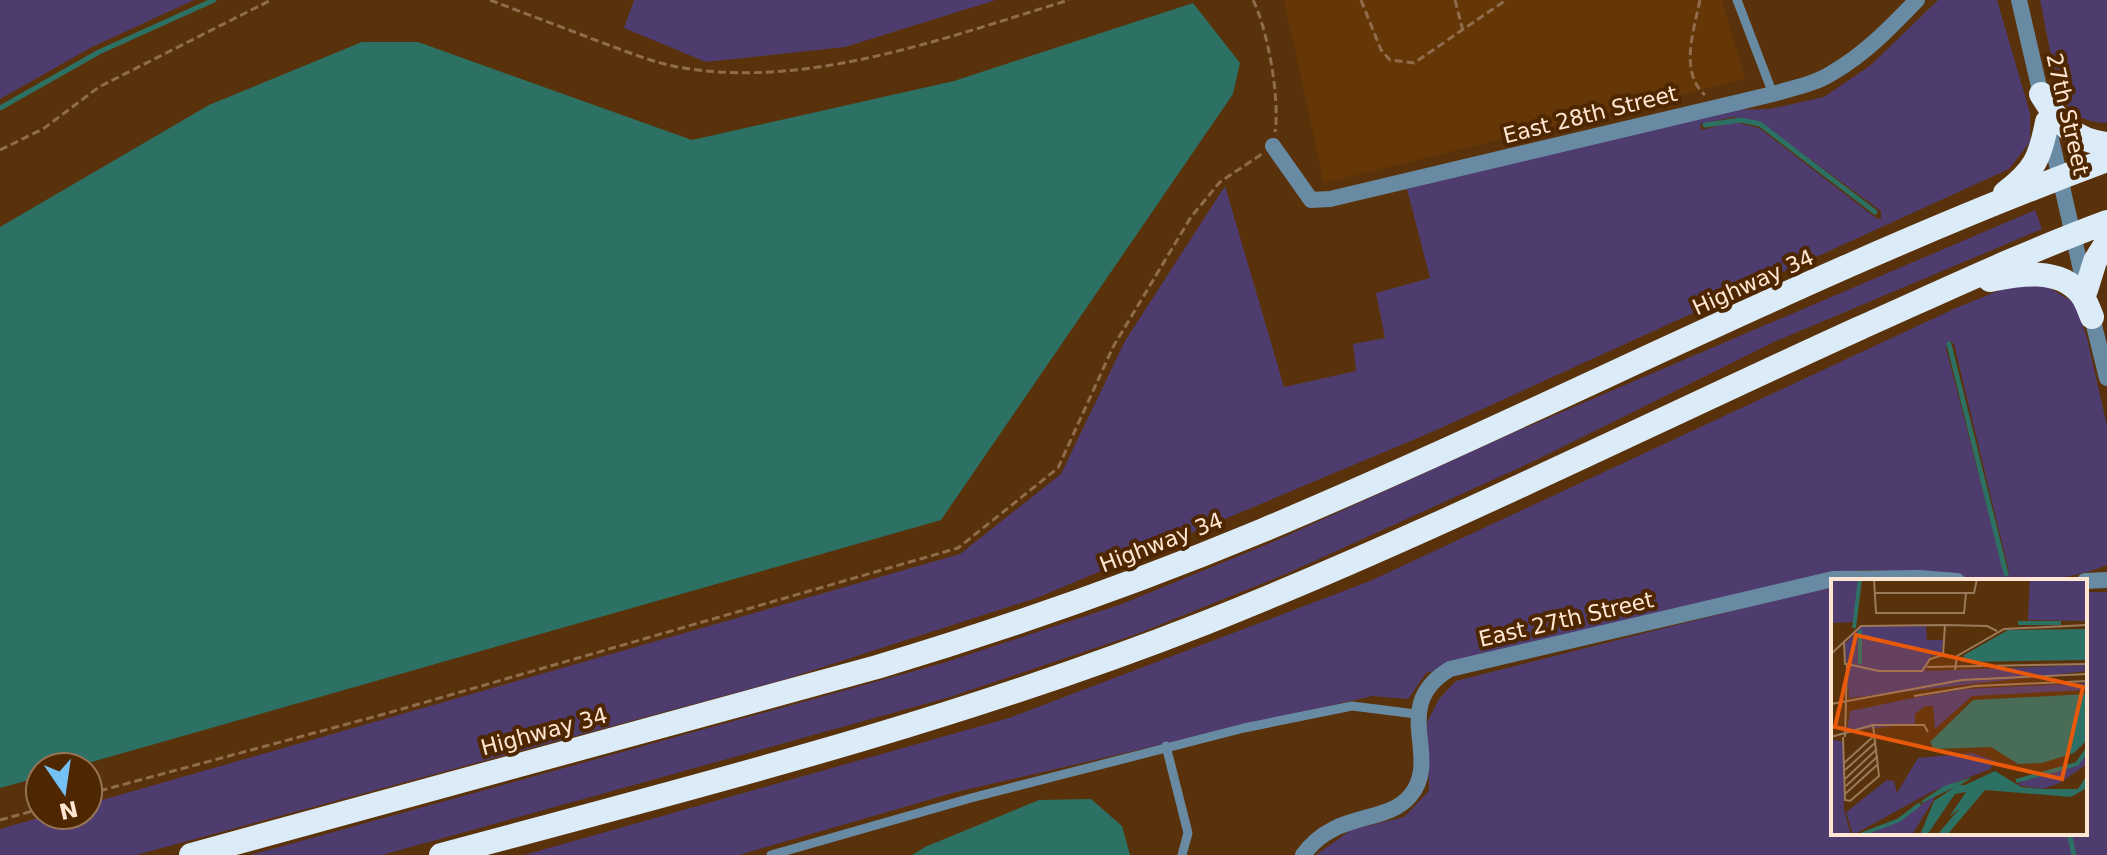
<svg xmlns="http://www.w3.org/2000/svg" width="2107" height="855" font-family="'DejaVu Sans',sans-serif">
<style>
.built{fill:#653707}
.green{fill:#4f3c6e;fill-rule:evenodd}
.water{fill:#2d7064}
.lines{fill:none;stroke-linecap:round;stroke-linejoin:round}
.stream{stroke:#2d7064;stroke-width:5}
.path{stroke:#8f6c4b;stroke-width:3;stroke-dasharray:8 4;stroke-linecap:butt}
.lane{stroke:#688aa2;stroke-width:9}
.street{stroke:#688aa2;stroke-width:16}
.highway{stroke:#dbebf7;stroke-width:24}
.labels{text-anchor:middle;stroke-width:8;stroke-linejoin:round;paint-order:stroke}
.street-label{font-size:22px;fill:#ffe6d2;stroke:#4e2700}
.inset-river{fill:none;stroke:#2d7064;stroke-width:4}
.inset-road{fill:none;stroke:#9b7a5b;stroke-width:2}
.view{fill:#e8590c;fill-opacity:0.15;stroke:#e8590c;stroke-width:4}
.inset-edge{fill:none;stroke:#ffe6d2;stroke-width:4}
</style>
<rect width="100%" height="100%" fill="#59320b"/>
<path class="built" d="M1284,0H1722L1745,79L1324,183Z"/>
<path class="green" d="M0,0H194L92,47L0,99Z
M634,0H996L845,47L706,62L624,28Z
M1938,0H1997L2030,113V142L2009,169L1432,432L1039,597L786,679L136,855H0V829L49,815H88V804L960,554L1061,474L1125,341L1225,186L1284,387L1356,371L1353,344L1385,338L1376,293L1430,278L1407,189L1724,110L1770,109L1824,97L1871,65ZM1734,117L1761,123L1881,211V219L1876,218L1759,128L1735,122L1701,130L1700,124Z
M2040,0H2107V123C2099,123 2084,120 2076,115C2056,100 2046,26 2040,0Z
M2035,210L2042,229L1776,341L1534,461L1288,573L1137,634L950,697L382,855H250L943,663L1122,604L1275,541L1515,432Z
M2018,283L2046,286L2075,303L2087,338L2107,426V565C2032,596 1946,571 1868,570C1850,570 1830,574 1813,577L1426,673L1408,699L1372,696L956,792L739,855H524L1009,718L1370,581L1956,308ZM1950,341L1954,344L2009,572L2005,577L1946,348Z
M1833,587V833H2085V592H2107V855H1316L1351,830L1404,817L1429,791L1427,722L1439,699L1456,681L1811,591Z"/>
<path class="water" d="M1193,3L1240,63L1233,94L941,520L74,767H40V777L0,788V227L209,105L362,42H418L692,140L954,81Z
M1091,799L1122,826L1130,855H912L925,847L1039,800Z"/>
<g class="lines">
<path class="stream" d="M0,108L99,52L214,0
M1705,125L1741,120L1760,124L1875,212
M1949,344L2006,574
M2069,833L2074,855"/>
<path class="path" d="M490,0C526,14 562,27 598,41C628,52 658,65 690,69C815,87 951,36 1069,0
M1253,0C1268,30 1280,99 1275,132
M1361,0L1381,50L1390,60L1414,63L1506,0
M1455,0L1463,31
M1700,0C1694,30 1679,72 1705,95
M0,150L43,129L99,87L271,0
M88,794L388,713L958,548L1058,468L1113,347L1191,217L1220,182L1262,154
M0,820L40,809"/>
<path class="lane" d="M1737,0L1773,94
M1166,746L1188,833L1182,855
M771,855L971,798L1244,728L1352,706L1416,714"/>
<path class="street" d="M2019,0L2043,104
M2049,130L2085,287
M1273,146L1311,200L1330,199L1773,94C1793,88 1815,84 1832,73C1865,54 1891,27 1917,0
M2090,309L2107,378
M2085,581L2107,580
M1303,855C1335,810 1386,825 1410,796C1443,757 1388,706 1450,669L1833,579L1919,578L1957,581"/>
<path class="highway" d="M2041,94C2057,121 2074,141 2107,144
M2005,193C2035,170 2040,158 2047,122
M1990,280C2019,274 2059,267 2081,294C2086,300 2089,310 2092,317
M2086,290L2095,261L2107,242
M191,855L877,667C1007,628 1136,583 1261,531C1545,412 1818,267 2107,160
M441,855C698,786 956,721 1205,623C1427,535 1642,427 1860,328C1941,292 2023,253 2107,222"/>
</g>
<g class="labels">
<g class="street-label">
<text transform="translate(1590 114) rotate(-14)" y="8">East 28th Street</text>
<text transform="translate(2068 114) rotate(77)" y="8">27th Street</text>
<text transform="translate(1753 282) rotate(-24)" y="8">Highway 34</text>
<text transform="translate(1161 542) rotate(-21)" y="8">Highway 34</text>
<text transform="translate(1566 619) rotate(-13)" y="8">East 27th Street</text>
<text transform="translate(544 731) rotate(-15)" y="8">Highway 34</text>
</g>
</g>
<g transform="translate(1831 579)">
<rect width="256" height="256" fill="#59320b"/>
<path d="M0,0H27L25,43L0,44ZM199,0H256V42L197,41ZM95,47L96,61H112L110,76L100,77L94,92L256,86V92L18,119L14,65L29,48ZM256,104V111L141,117L104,150L102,127H94L84,135V145L16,152L19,132L87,118L134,110ZM0,160L12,163L13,231L20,256H0ZM256,172V185L227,205L211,210L187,206L193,199L247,186ZM141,174L164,182L159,190L100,213L22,256L15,233L56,201L63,202L66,214L87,179ZM106,215L81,256H33L68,241Z" fill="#4f3c6e"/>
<path d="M256,50V81L130,83L133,76L177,51ZM256,115V161L243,174L211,184L187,185L160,168L103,170L99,163L142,121ZM164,192L190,208L211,210H247L256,196V209L240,218L154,211L116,256H106L129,229L118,238L135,213L124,215L96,256H89L103,222L124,208L89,225L92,221L113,207L142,198L129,206H134Z" fill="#2d7064"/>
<path class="inset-river" d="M187,44H230M23,49L29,0M29,51V85M185,202L246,185L256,171M29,256L68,241L89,225"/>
<path class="inset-road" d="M43,0L45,34H133L135,14M43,14H143L146,0M13,62L14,86M0,75L30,47L114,46M96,88L256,85M124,91L126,77L173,50L256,46M83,117L144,107L256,102M0,125L131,101L256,95M0,158L42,146H93L97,153M12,158L14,221L19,222L48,197L42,146M14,158L16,85L48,92H91L99,80L112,76L114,46L156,47L166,52M13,184L44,156M14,191L45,163M14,200L46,170M15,207L47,177M14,215L46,186"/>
<path class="view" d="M25,56L252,108L231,200L4,148Z"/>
<rect width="256" height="256" class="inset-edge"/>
</g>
<g transform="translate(64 791) rotate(167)"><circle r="38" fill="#4e2700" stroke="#957354" stroke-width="2"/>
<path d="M0-6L14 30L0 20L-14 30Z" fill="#73c1f5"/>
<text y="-12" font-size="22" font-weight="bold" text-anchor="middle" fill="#ffe6d2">N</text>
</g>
</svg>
